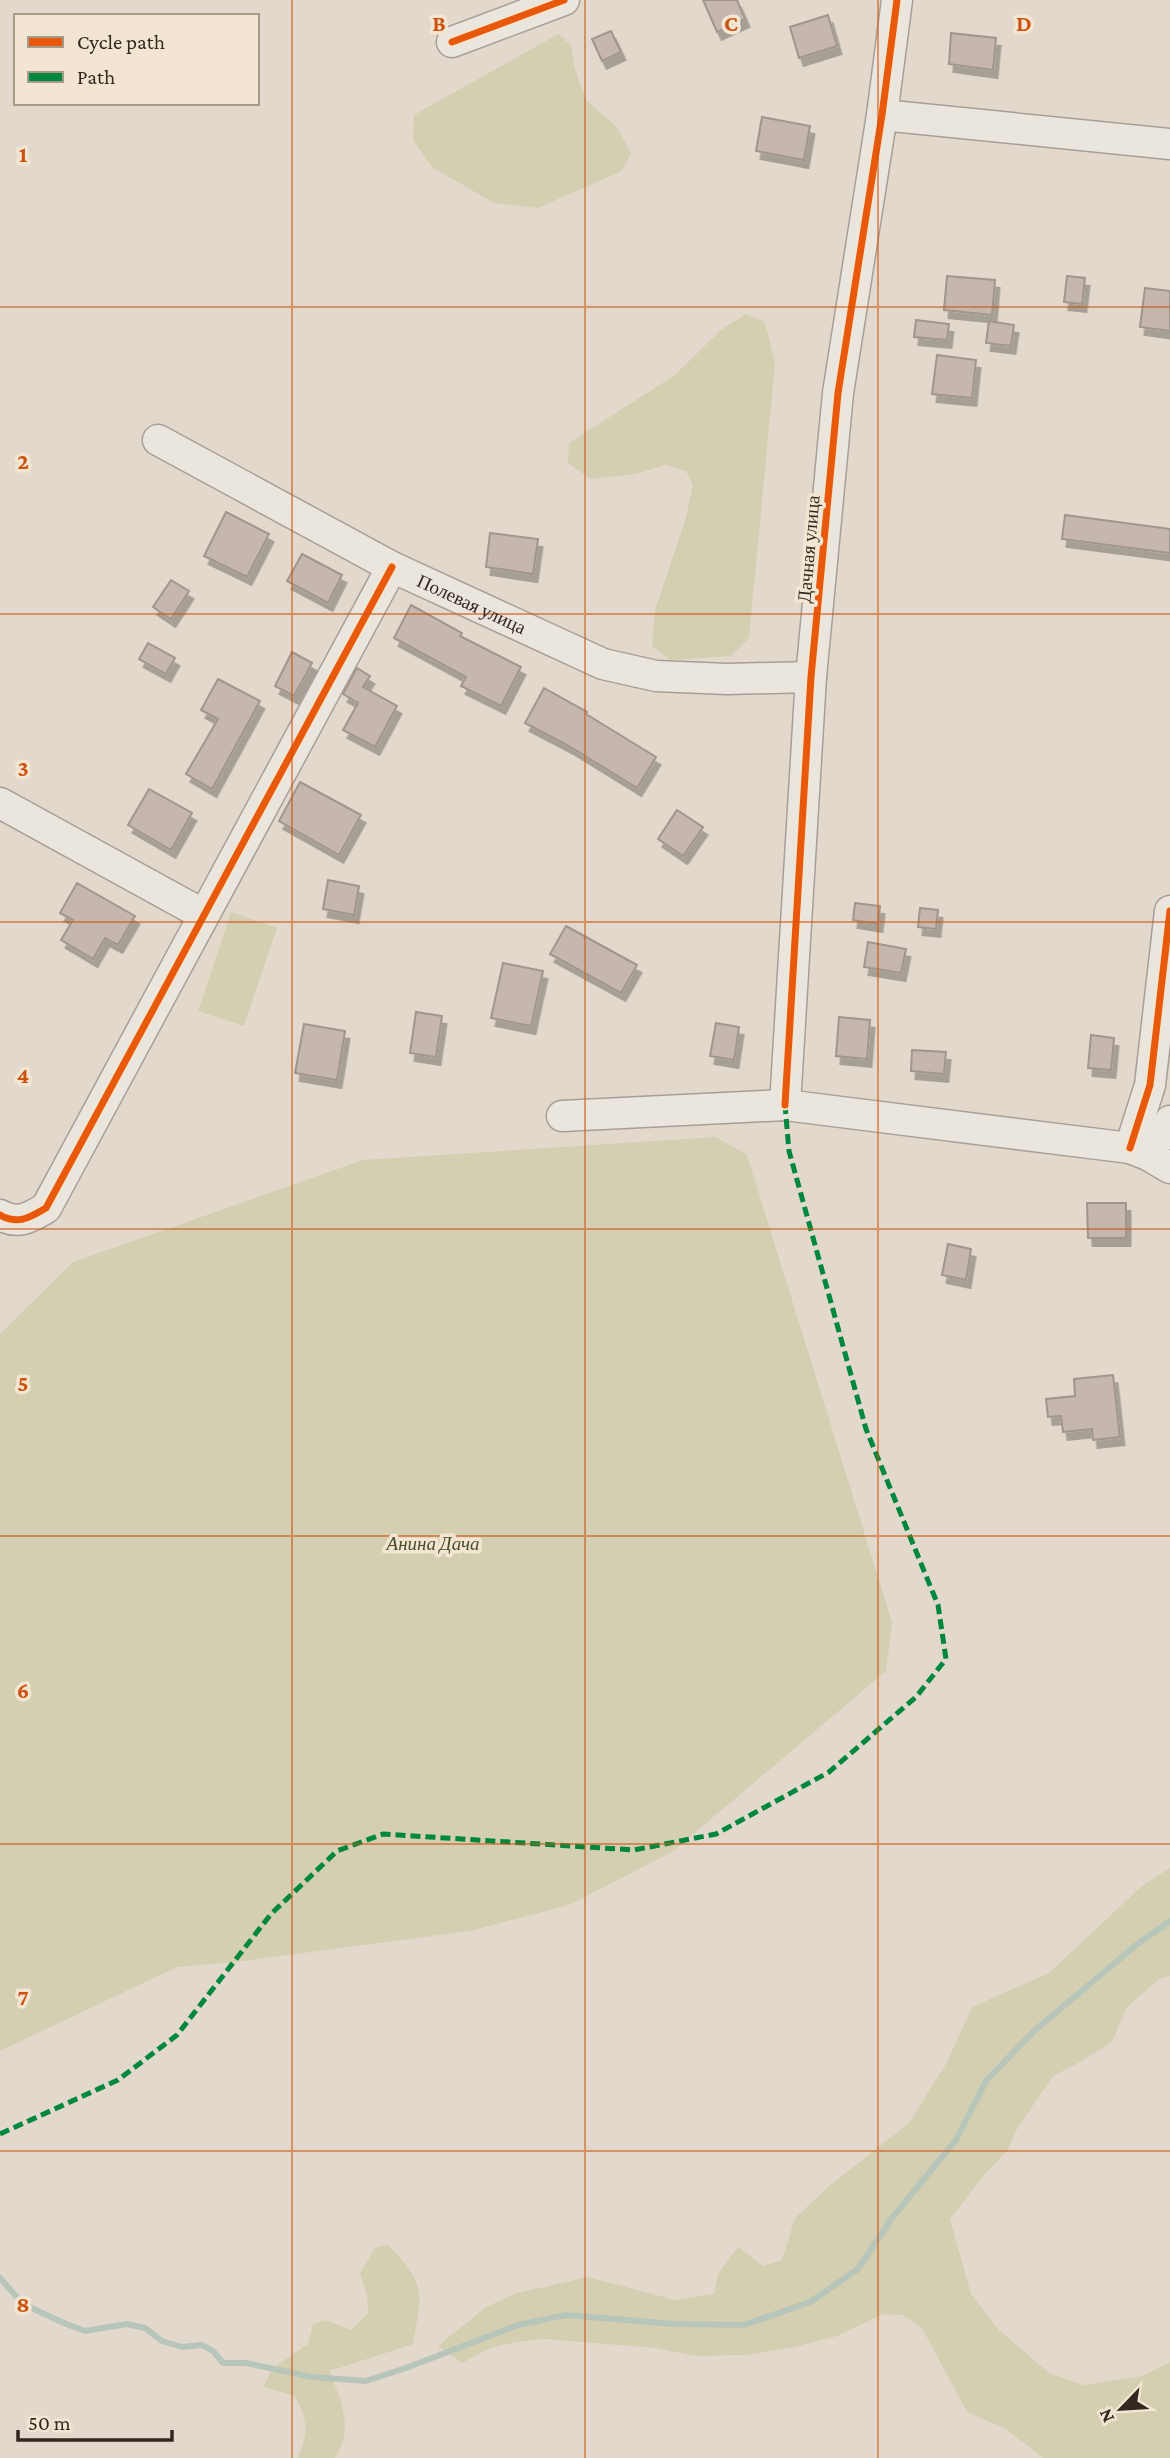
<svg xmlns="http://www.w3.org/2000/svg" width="1170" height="2458" font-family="'Crimson Pro',serif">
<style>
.green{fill:#d3cfb0}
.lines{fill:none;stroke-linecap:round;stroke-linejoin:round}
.stream{stroke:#b7c5bb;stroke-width:6}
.building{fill:#c5b7ad;stroke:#a1958c;stroke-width:2;filter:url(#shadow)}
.minor-casing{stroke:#a79f96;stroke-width:33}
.minor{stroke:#eae5dd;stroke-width:30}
.quiet{stroke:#00873e;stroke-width:5;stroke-dasharray:10 5;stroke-linecap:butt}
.cycleway-casing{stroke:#f2e6d3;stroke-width:11}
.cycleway{stroke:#e8590c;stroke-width:7}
.grid{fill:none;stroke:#cd520f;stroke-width:2;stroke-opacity:0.55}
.labels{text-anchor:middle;stroke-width:7;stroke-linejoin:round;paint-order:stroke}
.street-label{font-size:19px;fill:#34271f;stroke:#f2e6d3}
.park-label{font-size:19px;font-style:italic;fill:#494f27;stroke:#f2e6d3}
.grid-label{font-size:23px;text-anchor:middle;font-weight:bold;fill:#cd520f;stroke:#f2e6d3;stroke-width:7;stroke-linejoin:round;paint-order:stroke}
</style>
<defs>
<filter id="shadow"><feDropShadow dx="4.5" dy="8" stdDeviation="0" flood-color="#0004"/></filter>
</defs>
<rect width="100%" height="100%" fill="#e2d9cc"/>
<path class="green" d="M558,34L571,45L575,69L586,100L617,127L631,153L622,171L538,208L494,203L432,167L413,140L414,115Z
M746,314L765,322L775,364L749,638L731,656L670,660L652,646L655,610L685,521L693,485L686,471L665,465L636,474L591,479L568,463L569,443L675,375L721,330Z
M231,912L277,928L244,1026L198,1011Z
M716,1137L747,1155L892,1622L886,1671L672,1852L569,1905L470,1931L236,1962L177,1967L0,2051V1334L73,1262L363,1160Z
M1170,1868V1976L1159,1979L1127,2007L1112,2042L1080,2062L1053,2076L1017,2129L1007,2151L985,2174L950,2219L971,2294L999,2330L1049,2373L1084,2385L1143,2376L1170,2362V2458H1043L1004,2428L967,2412L922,2328L902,2315L883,2314L837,2336L794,2347L746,2355L694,2356L656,2348L545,2339L516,2342L490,2348L462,2363L438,2346L486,2307L517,2293L588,2277L675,2300L714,2294L718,2274L738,2247L763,2266L782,2260L795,2218L828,2187L909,2123L946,2064L972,2007L1049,1973L1143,1885Z
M388,2245C427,2284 422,2293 413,2344L330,2371C340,2401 355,2427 335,2458H298C309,2430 308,2422 295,2396L263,2387L273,2368L308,2344L313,2324L325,2320L351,2330L368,2313L367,2295L360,2273L375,2248Z"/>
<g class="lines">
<path class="stream" d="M0,2278L23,2304L64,2323L85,2331L127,2324L145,2328L162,2341L182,2347L202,2345L213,2351L223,2363H246L312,2377L366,2381L406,2368L518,2325L566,2315L675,2324L744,2325L810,2302L858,2269L892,2218L956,2140L986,2081L1034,2031L1135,1946L1170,1921"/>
</g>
<path class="building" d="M703,0H737L745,19L717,32Z
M828,15L837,46L799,58L790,27Z
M611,31L621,52L602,61L592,39Z
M951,33L996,38L993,70L949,64Z
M762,117L810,126L804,160L756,151Z
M947,276L995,280L992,315L944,310Z
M1067,276L1085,278L1082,304L1064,302Z
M1145,288L1170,291V331L1140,327Z
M916,320L949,324L947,340L914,337Z
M989,321L1014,325L1011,346L986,343Z
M937,355L976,360L972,398L932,394Z
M226,512L269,534L247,577L204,556Z
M1065,515L1170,529V553L1062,539Z
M490,533L538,539L533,574L486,567Z
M302,554L342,575L328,603L287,581Z
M171,580L189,591L171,619L153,607Z
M411,605L462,633L460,636L521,667L501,706L461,686L466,677L394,638Z
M148,643L175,658L166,674L139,659Z
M292,652L312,663L294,696L275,686Z
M357,668L370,676L363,687L397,706L375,747L343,730L358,703L343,694Z
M218,679L260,701L212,789L186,774L218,719L201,710Z
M544,688L587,712L586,714L656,757L637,788L569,746L525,723Z
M300,782L361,815L339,855L279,821Z
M149,789L192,813L171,850L128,825Z
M677,810L703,827L683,856L658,839Z
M328,880L359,886L354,915L323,909Z
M77,883L135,916L118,945L105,938L93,959L61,940L73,920L60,913Z
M855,903L880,906L878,924L853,920Z
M920,908L938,910L936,929L918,927Z
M566,926L637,965L621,993L550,954Z
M868,942L906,949L901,973L864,967Z
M503,963L543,971L531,1026L491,1018Z
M416,1012L442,1016L436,1057L410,1053Z
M839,1017L870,1020L867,1059L836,1056Z
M716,1023L739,1027L734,1060L710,1056Z
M304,1024L345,1031L337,1080L295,1073Z
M1091,1035L1114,1038L1111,1070L1088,1068Z
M912,1050L946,1052L944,1074L911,1071Z
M1087,1203H1126V1238H1088Z
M948,1244L971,1249L966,1280L942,1275Z
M1113,1375L1120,1437L1093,1440L1092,1429L1063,1432L1061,1416L1048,1417L1046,1399L1075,1396L1074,1379Z"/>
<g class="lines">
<g class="minor-casing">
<g id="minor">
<path d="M452,42L564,0"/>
<path d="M882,115L1170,144"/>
<path id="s1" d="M158,440L392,567L603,664L656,676L727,679L811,677"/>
<path d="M0,803L204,915"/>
<path d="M785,1105L811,677L838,393L882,115L897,0"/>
<path d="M562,1116L785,1105L1130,1148L1148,1155L1170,1168"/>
<path d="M1130,1148L1150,1085L1170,911"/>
<path d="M1148,1155L1170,1121"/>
<path d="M0,1215C18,1225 29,1218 46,1208L392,567"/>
</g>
</g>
<use href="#minor" class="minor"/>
<path class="quiet" d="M0,2134L118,2080L177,2035L271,1914L337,1851L383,1834L634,1850L716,1834L829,1772L916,1697L946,1659L938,1605L866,1429L789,1151L785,1105"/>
<g class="cycleway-casing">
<path id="cycleway" d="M452,42L564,0
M785,1105L811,677L838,393L882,115L897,0
M1130,1148L1150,1085L1170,911
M0,1215C18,1225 29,1218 46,1208L392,567"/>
</g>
<use href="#cycleway" class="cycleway"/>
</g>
<path class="grid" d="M292,0V2458M585,0V2458M878,0V2458M0,307H1170M0,614H1170M0,922H1170M0,1229H1170M0,1536H1170M0,1844H1170M0,2151H1170"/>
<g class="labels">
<g class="street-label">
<text transform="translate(808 549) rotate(-85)" y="7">Дачная улица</text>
<text dy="7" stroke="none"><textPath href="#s1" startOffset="354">Полевая улица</textPath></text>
</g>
<g class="park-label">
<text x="433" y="1550">Анина Дача</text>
</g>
</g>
<g class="grid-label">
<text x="439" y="31">B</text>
<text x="731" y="31">C</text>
<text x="1024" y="31">D</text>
<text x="23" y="162">1</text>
<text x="23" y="469">2</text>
<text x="23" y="776">3</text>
<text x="23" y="1083">4</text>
<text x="23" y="1391">5</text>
<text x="23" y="1698">6</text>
<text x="23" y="2005">7</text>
<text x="23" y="2312">8</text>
</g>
<rect x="14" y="14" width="245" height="91" fill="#f2e6d3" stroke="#a69a8b" stroke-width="2"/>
<rect x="28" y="37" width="35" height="10" fill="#e8590c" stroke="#a69a8b" stroke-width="2"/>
<text x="77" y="49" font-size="21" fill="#34271f">Cycle path</text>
<rect x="28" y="72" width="35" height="10" fill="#00873e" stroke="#a69a8b" stroke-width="2"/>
<text x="77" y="84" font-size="21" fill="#34271f">Path</text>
<g transform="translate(1121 2409) rotate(245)" stroke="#f2e6d3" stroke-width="5" paint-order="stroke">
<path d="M0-5L12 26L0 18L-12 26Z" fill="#34271f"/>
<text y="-10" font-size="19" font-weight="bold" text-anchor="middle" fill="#34271f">N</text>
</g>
<path d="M18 2430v10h154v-10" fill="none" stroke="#34271f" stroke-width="3.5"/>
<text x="28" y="2430" font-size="21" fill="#34271f" stroke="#f2e6d3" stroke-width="5" paint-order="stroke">50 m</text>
</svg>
